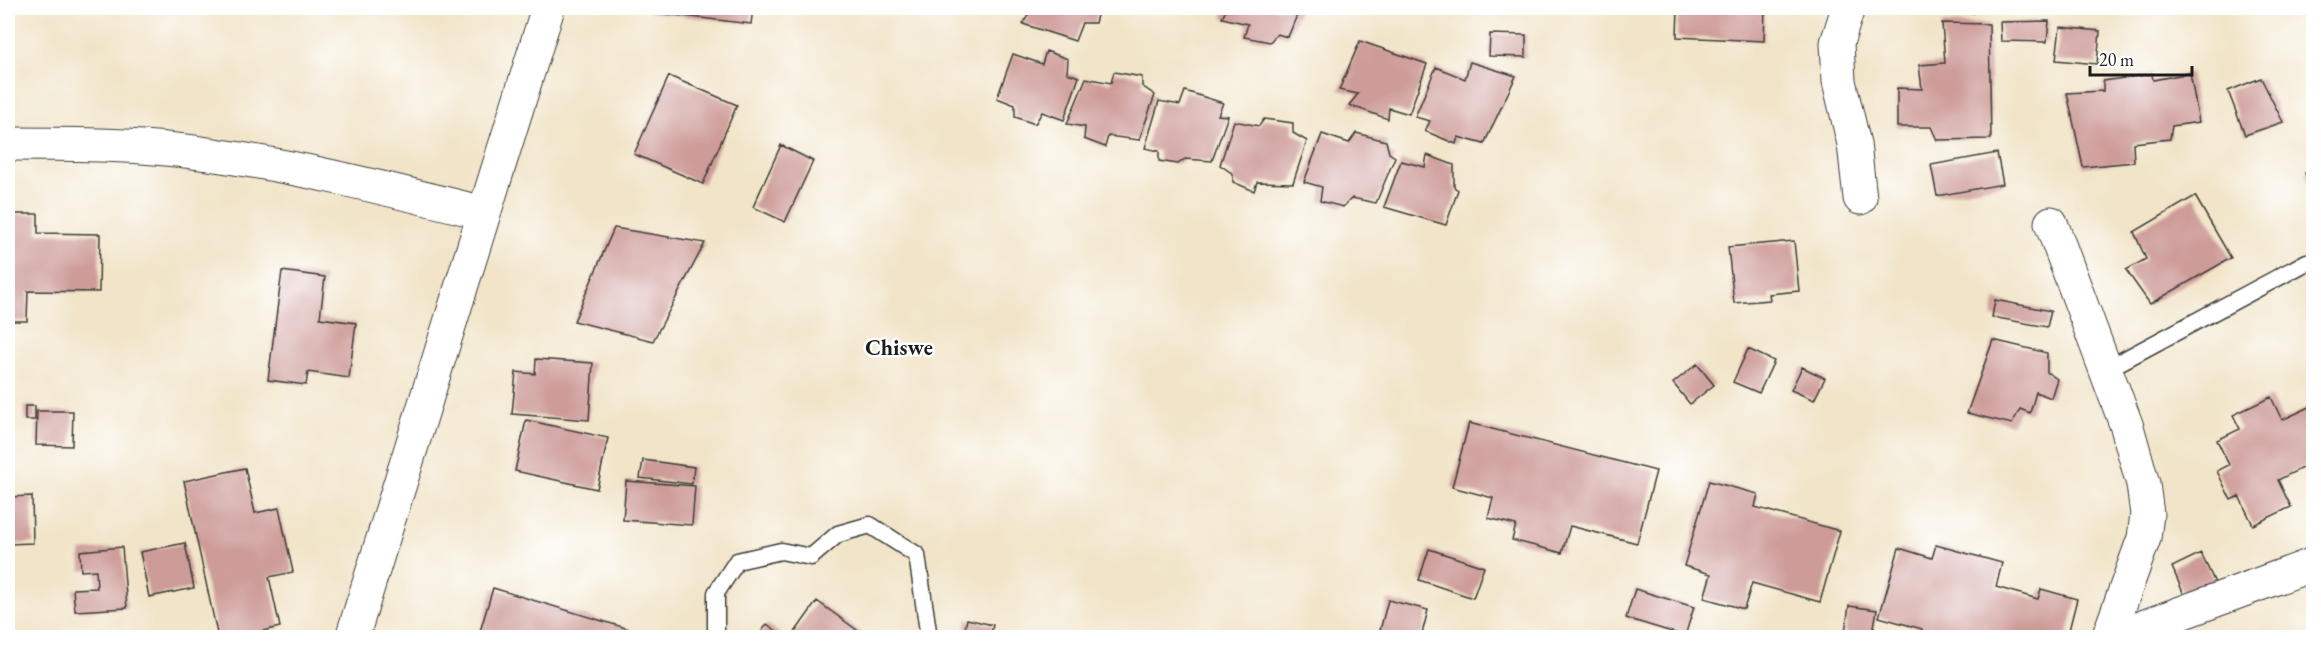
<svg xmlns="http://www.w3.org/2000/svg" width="2321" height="645" font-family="'EB Garamond',serif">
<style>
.building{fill:#cd9b98}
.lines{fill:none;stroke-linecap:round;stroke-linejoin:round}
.service-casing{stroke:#3c3a36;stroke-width:19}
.minor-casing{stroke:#3c3a36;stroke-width:35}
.service{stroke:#fff;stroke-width:16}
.minor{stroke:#fff;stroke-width:33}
.labels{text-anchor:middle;stroke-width:5;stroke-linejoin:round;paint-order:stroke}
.quarter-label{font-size:22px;font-weight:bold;fill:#1c1c1c;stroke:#fff}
</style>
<rect width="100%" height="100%" fill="#fff"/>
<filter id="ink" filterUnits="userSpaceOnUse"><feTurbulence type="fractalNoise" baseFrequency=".0167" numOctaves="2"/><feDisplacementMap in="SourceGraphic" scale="12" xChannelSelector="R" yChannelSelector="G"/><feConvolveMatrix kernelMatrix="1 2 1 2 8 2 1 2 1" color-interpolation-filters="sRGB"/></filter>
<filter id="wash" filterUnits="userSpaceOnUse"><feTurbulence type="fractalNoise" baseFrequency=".008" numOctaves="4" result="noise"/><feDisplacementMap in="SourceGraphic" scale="24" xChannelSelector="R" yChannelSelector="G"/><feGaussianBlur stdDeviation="1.35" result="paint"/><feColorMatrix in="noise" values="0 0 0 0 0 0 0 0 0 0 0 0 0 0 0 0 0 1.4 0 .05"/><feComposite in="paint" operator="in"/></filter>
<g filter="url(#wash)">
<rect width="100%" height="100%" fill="#f1e4c8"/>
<g id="blocks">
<path class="building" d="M651,8H753L751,24L650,12Z
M1032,8H1099L1095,23H1082L1075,41L1023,24Z
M1227,8H1300L1288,37L1277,34L1270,42L1244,37L1248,24L1222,18Z
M1678,8H1765L1764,41L1677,37Z
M1934,8H1975L1974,13Z
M2049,21L2047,42L2001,41L2000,22Z
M1942,23L1989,24L1991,139L1937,140L1931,127H1897V88L1922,89L1919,65L1945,63Z
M2060,27L2100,31L2097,64L2056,60Z
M1490,34L1526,35V57L1489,56Z
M1360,41L1427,64L1409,114L1389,108L1388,119L1349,105L1358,94L1339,90Z
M1046,51L1068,59L1067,73L1079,77L1064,120L1042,112L1035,124L1015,117V105L997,98L1013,54L1042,64Z
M1470,62L1516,76L1484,144L1458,137L1456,144L1425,131L1430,121L1415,117L1436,67L1465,79Z
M1114,72L1142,77V86L1155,95L1139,140L1108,136L1105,147L1084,139L1085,127L1067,124L1086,78L1111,83Z
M2190,73L2199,122L2172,126L2170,139L2133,143L2134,162L2083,167L2067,93L2103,91V81L2152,74L2153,80Z
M669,76L737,105L703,184L634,154Z
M2261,78L2283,122L2245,135L2228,91Z
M1185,91L1223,103L1218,115L1228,116L1212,161L1185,159L1178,164L1159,161V151L1145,148L1159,101L1180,105Z
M1264,119L1293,123V133L1307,141L1293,183L1257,182L1254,191L1233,182V174L1220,165L1234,121L1259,126Z
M1356,133L1386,141L1389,153L1395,157L1376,203L1352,198L1343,207L1320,201L1322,187L1304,182L1322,134L1349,143Z
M781,145L813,161L785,222L753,207Z
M1997,153L2003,184L1937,196L1931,165Z
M1427,155L1454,165V187L1458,190L1446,225L1384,207L1401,161L1425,167Z
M2314,170V198H2313L2305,173Z
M2195,196L2231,258L2150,304L2126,270L2146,259L2134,232Z
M10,214H38V233L100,234L99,292L28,291L27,321H8V241H10Z
M614,228L705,243L653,341L574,321Z
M1794,241L1799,291L1769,294L1770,300L1734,303L1728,247Z
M282,271L325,277L320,318L356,323L349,378L308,372L306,385L268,380Z
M1995,300L2051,311L2047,327L1992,317Z
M1993,340L2047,353V372L2057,379L2051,398L2036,392L2030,413L2020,409L2012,424L1967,413Z
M1748,349L1774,361L1759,393L1733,382Z
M536,359L593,363L589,420L512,414L516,372L535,374Z
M1697,364L1714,385L1690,404L1673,383Z
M1802,367L1825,378L1814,400L1791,390Z
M2271,397L2282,420L2314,405V462L2278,480L2291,507L2253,525L2239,496L2231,500L2217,471L2229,465L2217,440L2240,429L2233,415Z
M25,406H35V420H25Z
M37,411H73L72,446L36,445Z
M526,420L608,438L597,489L515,471Z
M1469,423L1656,471L1637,543L1570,526L1562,553L1512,540L1516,525L1488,518L1493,498L1452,487Z
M643,460L694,467L692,484L640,478Z
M245,468L255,513L279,508L293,572L269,577L280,627L231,638H218L184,481Z
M626,481L695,486L692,525L623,520Z
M1709,481L1758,494L1755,507L1840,531L1820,602L1752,583L1744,609L1704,598L1711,574L1684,566Z
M32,496L33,543L8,544V497Z
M185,543L194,588L149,597L140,552Z
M1936,545L2002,563L1996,587L2038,599L2041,589L2077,599L2067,638H1920L1922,629L1879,617L1899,548L1932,558Z
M122,547L127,608L75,611L73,589L97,588L96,570L81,571L80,551Z
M1429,549L1484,567L1473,598L1419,580Z
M2201,553L2215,583L2185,597L2172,567Z
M493,588L629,629L626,638H478Z
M1635,589L1694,607L1685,636L1626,618Z
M1388,600L1428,610L1421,638H1378Z
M817,601L868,638H791Z
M1849,606L1877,610L1872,638H1844Z
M967,619L993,625L990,638H963Z
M767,624L786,638H757Z"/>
</g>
</g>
<g filter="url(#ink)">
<use href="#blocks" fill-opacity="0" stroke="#3c3a36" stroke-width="1.5"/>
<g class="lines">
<g class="service-casing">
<path id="service" d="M2105,370L2307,262
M716,638V593L737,561L781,551L811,557L838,534L870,525L917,555L928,631L931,638"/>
</g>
<g class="minor-casing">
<path id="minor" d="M1848,8L1837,43L1839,81L1854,144L1860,198
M8,144C74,144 142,144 208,154C301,167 392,190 484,213
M2051,223L2127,427L2143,484L2147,514L2144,538L2108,638
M352,638L548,8
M2113,638L2314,564"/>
</g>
<use href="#service" class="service"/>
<use href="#minor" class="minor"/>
</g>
</g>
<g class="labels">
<g class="quarter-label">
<text x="899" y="355">Chiswe</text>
</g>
</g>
<rect width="2321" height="645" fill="none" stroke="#fff" stroke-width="30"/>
<path d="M2090 66v9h102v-9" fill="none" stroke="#1c1c1c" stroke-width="3"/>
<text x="2099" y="66" font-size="18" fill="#1c1c1c" stroke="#ffffff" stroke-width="4.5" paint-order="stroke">20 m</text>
</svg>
